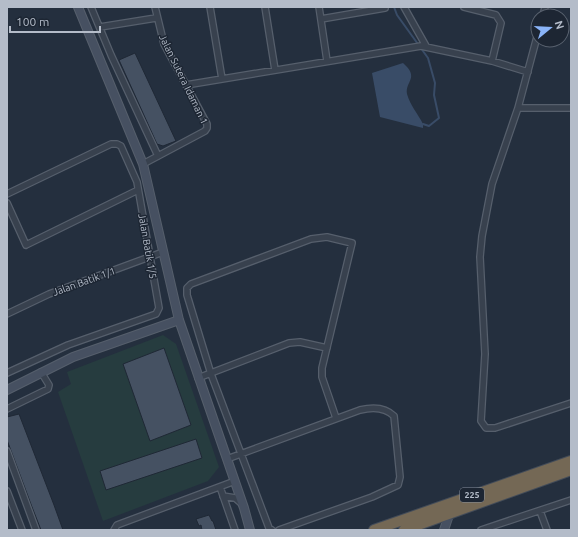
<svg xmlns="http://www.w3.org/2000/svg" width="578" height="537" font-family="Ubuntu,sans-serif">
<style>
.green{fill:#263c3f}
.water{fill:#394c67}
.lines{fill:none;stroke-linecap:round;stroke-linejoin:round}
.stream{stroke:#394c67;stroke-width:2}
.building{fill:#455162;stroke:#1f2835}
.street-casing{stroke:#565f6c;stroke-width:8}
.secondary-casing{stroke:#565f6c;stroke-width:10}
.highway-casing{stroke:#434c59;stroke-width:12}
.street{stroke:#38414e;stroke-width:5.5}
.secondary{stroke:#465061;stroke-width:8}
.highway{stroke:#746855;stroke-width:10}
.labels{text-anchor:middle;stroke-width:3;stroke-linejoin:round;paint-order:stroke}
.shield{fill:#1d2633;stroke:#878f9c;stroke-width:1}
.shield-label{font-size:9px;font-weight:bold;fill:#b4bcc9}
.street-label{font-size:10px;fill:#b4bcc9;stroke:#1d2633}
</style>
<rect width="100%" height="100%" fill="#242f3e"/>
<path class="green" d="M163,335L176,344L219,467L208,481L103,521L58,392L71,384L67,372Z"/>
<path class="water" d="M403,63C420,78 405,81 407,94C410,105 418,114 423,124V128L380,117L372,73Z"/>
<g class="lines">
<path class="stream" d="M394,7L397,15L428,58L435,83L434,95L439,118L429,126L423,124"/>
</g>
<path class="building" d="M135,53L176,141L163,146L157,144L119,60Z
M164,348L191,425L150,441L123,364Z
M19,414L54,505L63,530H41L32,507L7,440V417Z
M196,439L202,458L106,490L100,471Z
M209,515L212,521H213L216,530H202L201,525L199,526L196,519Z"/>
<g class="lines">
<g class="street-casing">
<path id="street" d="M91,7L111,55L158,156
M210,7L222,79
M265,7L275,70
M319,7L327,61
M404,7L426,46
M464,7L496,15L501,23L492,61
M543,16L545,7
M321,19L385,8
M100,27L156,18
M538,33L518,108L492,184L482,236L480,257L485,354L481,421L486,428H495L571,403
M186,85L421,46L492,61L528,72
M518,108H571
M143,164L205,131L207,128V124L164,44L155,7
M7,194L111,144H117L121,146L137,182L159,308L156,314L68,345L7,373
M7,203L26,245L138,190
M7,314L49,294L163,252
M198,378L289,343L300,342L327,348
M7,409L48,389L49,385L41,372
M7,451L36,530
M227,459L360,410C372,407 385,407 394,416L400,477L398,485L372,497L279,530
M220,487L235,530
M7,491L22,530
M223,496L235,498L242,504
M540,511L547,530
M114,530L117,525L235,481
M272,530L269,528L211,374L187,295V288L191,284L311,239L327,237L352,243L322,368V377L336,418
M481,530L571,500"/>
</g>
<g class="secondary-casing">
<path id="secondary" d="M78,7L143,164L179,320L244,508L250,530
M7,390L73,357L179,320
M444,530L449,515"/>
</g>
<g class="highway-casing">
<path id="highway" d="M374,530L571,461
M404,530L571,470"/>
</g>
<use href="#street" class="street"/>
<use href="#secondary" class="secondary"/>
<use href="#highway" class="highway"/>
</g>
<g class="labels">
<rect class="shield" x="460" y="488" width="24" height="14" rx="3"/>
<g class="shield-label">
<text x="472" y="498">225</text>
</g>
<g class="street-label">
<text transform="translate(184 79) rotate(64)" y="4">Jalan Sutera Idaman 1</text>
<text transform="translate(148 246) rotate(80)" y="4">Jalan Batik 1/5</text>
<text transform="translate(84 281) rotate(-20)" y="4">Jalan Batik 1/1</text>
</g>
</g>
<rect width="578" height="537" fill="none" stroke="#b4bcc9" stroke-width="16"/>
<g transform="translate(550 28) rotate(72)"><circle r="19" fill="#1d2633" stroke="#59626f"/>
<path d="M0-3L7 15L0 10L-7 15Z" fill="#8ab4f8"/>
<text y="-6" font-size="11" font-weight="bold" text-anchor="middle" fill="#b4bcc9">N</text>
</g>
<path d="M10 26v6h90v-6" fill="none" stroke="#b4bcc9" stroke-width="2"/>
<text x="16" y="26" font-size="12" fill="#b4bcc9" stroke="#1d2633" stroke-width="3" paint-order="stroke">100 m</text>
</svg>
